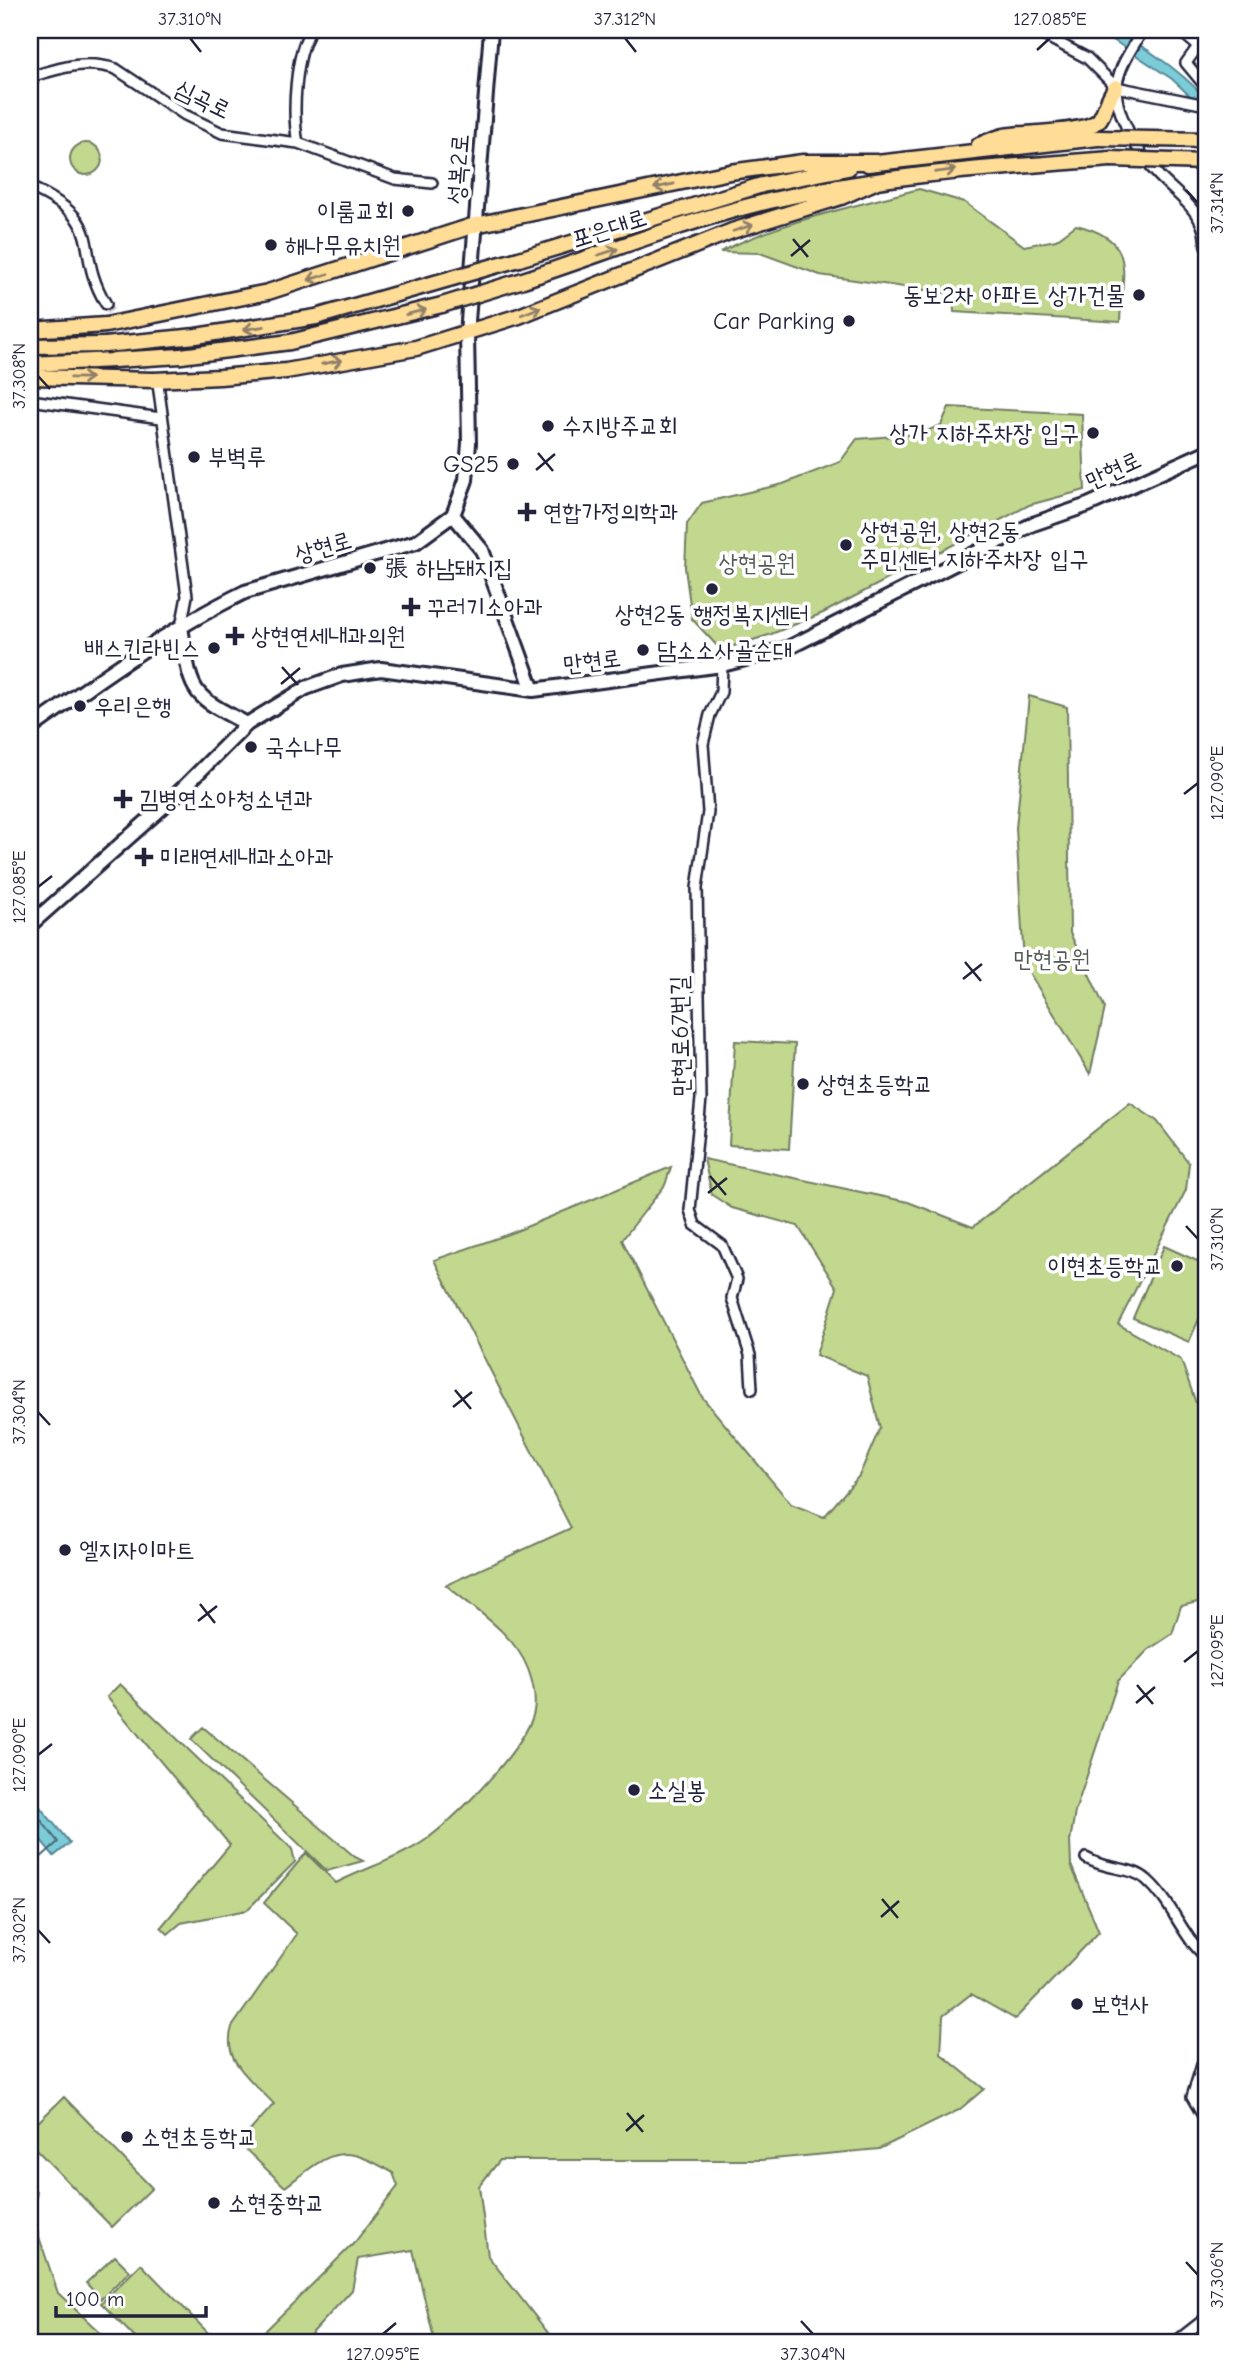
<svg xmlns="http://www.w3.org/2000/svg" width="1236" height="2373" font-family="'Comic Neue','LXGW WenKai TC','Poor Story',sans-serif">
<style>
.green{fill:#c2d88e;stroke:#727d64;stroke-width:2}
.water{fill:#7cccd7;stroke:#588899;stroke-width:2}
.lines{fill:none;stroke-linecap:round;stroke-linejoin:round}
.shore{stroke:#466679;stroke-width:2}
.street-tunnel{stroke:#d3d3d8;stroke-width:9;stroke-dasharray:9 4.5;stroke-linecap:butt}
.street-casing{stroke:#22223b;stroke-width:14}
.secondary-casing{stroke:#22223b;stroke-width:18}
.primary-casing{stroke:#22223b;stroke-width:19}
.street{stroke:#fff;stroke-width:9}
.secondary{stroke:#fff;stroke-width:12}
.primary{stroke:#ffdd96;stroke-width:14}
.primary-bridge-casing{stroke:#22223b;stroke-width:19;stroke-linecap:butt}
.primary-bridge{stroke:#ffdd96;stroke-width:14}
.oneway{stroke:#908068}
.ticks{fill:none;stroke:#22223b;stroke-width:2.5}
.poi-dot{fill:#22223b;stroke:#fff;stroke-width:2.5}
.labels{text-anchor:middle;stroke-width:7;stroke-linejoin:round;paint-order:stroke}
.street-label{font-size:24px;fill:#22223b;stroke:#fff}
.poi-label{font-size:24px;fill:#22223b;stroke:#fff;text-anchor:start}
.park-label{font-size:24px;fill:#525954;stroke:#fff}
.neatline{fill:none;stroke:#22223b;stroke-width:2.5}
.ticks-label{font-size:18px;text-anchor:middle;fill:#22223b}
</style>
<rect width="100%" height="100%" fill="#fff"/>
<filter id="ink" filterUnits="userSpaceOnUse"><feTurbulence type="fractalNoise" baseFrequency=".0143" numOctaves="2"/><feDisplacementMap in="SourceGraphic" scale="14" xChannelSelector="R" yChannelSelector="G"/><feConvolveMatrix kernelMatrix="1 2 1 2 8 2 1 2 1" color-interpolation-filters="sRGB"/></filter>
<g filter="url(#ink)">
<path class="green" d="M70 159a16 16 0 1 1 32 0a16 16 0 1 1-32 0Z
M919,189L964,202L1024,246L1056,240L1076,225C1138,240 1122,270 1120,322L954,312L953,294L820,275L760,253L720,252C782,221 852,207 919,189Z
M949,407L1082,414L1085,490L1029,505L823,613L769,635L721,650L692,619L685,568L687,524L702,503L783,484L840,462L857,439L920,434L941,425Z
M1029,696L1067,707L1070,933L1105,1008L1090,1074L1024,964L1016,828Z
M735,1041L795,1044L789,1149L729,1145Z
M1130,1103L1157,1121L1189,1163L1186,1190L1118,1324L1181,1360L1206,1432V1600L1181,1606L1172,1634L1148,1650L1118,1681L1075,1812L1070,1841L1071,1865L1099,1932L1015,2019L971,1994L943,2016L941,2054L984,2089L959,2110L879,2149L762,2160H500L479,2186L488,2256L556,2343H435L413,2250L358,2259L352,2290L303,2343H253L355,2242L398,2186L393,2173C340,2141 331,2152 285,2187L239,2143L274,2104C253,2081 221,2061 232,2027L297,1934L264,1903L306,1853L336,1883C365,1868 398,1859 424,1841C456,1818 515,1758 531,1721C538,1705 534,1685 528,1669C515,1634 473,1608 446,1585L571,1528L434,1260L509,1234L671,1167L665,1185L622,1240L702,1397L791,1504L824,1517L859,1476L880,1428L867,1376L816,1355L837,1288L798,1226L732,1208L712,1195L704,1159L908,1202L973,1227Z
M1164,1246L1206,1265V1303L1189,1342L1133,1318Z
M120,1684L292,1849L295,1862L247,1910L181,1923L168,1934L161,1927L230,1845L107,1697Z
M203,1727L355,1857L363,1861L327,1871L191,1739Z
M64,2097L152,2188L112,2227L30,2143V2130Z
M30,2189L37,2192L32,2216L58,2293L111,2343H30Z
M115,2256L130,2271L101,2299L86,2283Z
M141,2264L218,2343H140L101,2303Z"/>
<path class="water" d="M1098,30C1129,30 1185,75 1206,99V111L1172,79Z
M30,1795L70,1843L54,1856L30,1827Z"/>
<g class="lines">
<path class="shore" d="M30,1806L58,1842L30,1867"/>
<path class="street-tunnel" d="M106,304L156,381"/>
<g class="street-casing">
<path id="street" d="M1034,30L1087,58L1116,87L1206,105
M1143,30C1133,47 1120,64 1117,84C1112,110 1141,158 1159,176C1173,191 1194,205 1202,225C1205,231 1205,239 1206,246
M1179,30L1206,53
M1199,45L1186,63L1206,87
M30,77C60,68 85,59 116,69L185,115L222,133L298,143C292,114 295,54 311,30
M30,90L33,76
M298,143L395,179L432,183
M30,187C111,224 71,246 106,304
M158,384L187,596L181,627
M30,400L161,418
M722,665L721,692L710,715L703,744L708,812L697,888L701,1099L690,1210L695,1225L722,1245L737,1279L732,1298L750,1355L752,1389
M1086,1858C1108,1871 1132,1866 1147,1880C1172,1902 1181,1935 1206,1957
M1206,2052L1192,2097L1206,2121
M1174,2343L1206,2318"/>
</g>
<g class="secondary-casing">
<path id="secondary" d="M453,515L482,550L533,690
M181,627C192,693 187,693 247,724
M30,729C98,680 169,629 245,592L416,542L453,515L466,480L469,443L467,334L491,30
M30,925L173,798L247,724L306,688L342,675L381,669L533,690L722,665L788,648L1033,524L1088,505L1206,452"/>
</g>
<g class="primary-casing">
<path id="primary" d="M979,145C987,142 995,138 1004,136C1026,132 1086,134 1099,120C1105,113 1107,98 1116,87
M868,164L1098,138
M519,259L762,185L848,168
M520,281C597,256 674,225 753,205C870,175 990,168 1110,159
M30,330L106,325L268,292L475,225L730,172L803,162H877
M30,346L105,345
M181,356L290,342L442,305
M30,364L114,360
M30,377L154,380L220,377L286,371L416,348L519,316L732,231L841,197L877,181"/>
</g>
<use href="#street" class="street"/>
<use href="#secondary" class="secondary"/>
<use href="#primary" class="primary"/>
<g class="primary-bridge-casing">
<path id="primary-bridge" d="M1098,138L1206,140
M1110,159L1206,162
M442,305L520,281
M105,345L196,336L316,317L519,259
M114,360L181,356"/>
</g>
<use href="#primary-bridge" class="primary-bridge"/>
</g>
<defs><path id="oneway-shaft" d="M-6 0H5M1.5-3L5.5 0L1.5 3" fill="none" stroke-width="1.6" stroke-linecap="round" stroke-linejoin="round" transform="scale(1.75)"/></defs>
<g class="oneway">
<use href="#oneway-shaft" transform="translate(945 171) rotate(-7)"/>
<use href="#oneway-shaft" transform="translate(664 186) rotate(168)"/>
<use href="#oneway-shaft" transform="translate(743 228) rotate(-18)"/>
<use href="#oneway-shaft" transform="translate(608 252) rotate(-18)"/>
<use href="#oneway-shaft" transform="translate(318 277) rotate(162)"/>
<use href="#oneway-shaft" transform="translate(531 311) rotate(-21)"/>
<use href="#oneway-shaft" transform="translate(416 312) rotate(-15)"/>
<use href="#oneway-shaft" transform="translate(254 328) rotate(171)"/>
<use href="#oneway-shaft" transform="translate(332 362) rotate(-11)"/>
<use href="#oneway-shaft" transform="translate(81 378) rotate(1)"/>
</g>
</g>
<path class="ticks" d="M190,38L201,52M625,38L636,52M1037,50L1050,38M1186,190L1198,203M793,239L808,257M791,256L810,240M38,376L50,389M538,453L553,471M536,470L555,454M282,667L298,685M281,684L300,668M1184,794L1198,783M38,887L52,876M965,962L981,981M963,979L982,964M710,1176L726,1195M708,1193L727,1178M1186,1226L1198,1239M455,1390L471,1409M453,1407L472,1392M38,1412L50,1425M200,1604L215,1623M198,1621L217,1606M1184,1662L1198,1651M1137,1685L1153,1704M1136,1703L1155,1687M38,1755L52,1744M882,1899L898,1918M881,1917L899,1901M38,1930L50,1943M627,2113L643,2132M626,2131L644,2115M1186,2262L1198,2275M801,2321L813,2334M383,2334L396,2323"/>
<g class="poi-dot">
<circle cx="408" cy="211" r="7"/>
<circle cx="271" cy="245" r="7"/>
<circle cx="1139" cy="295" r="7"/>
<circle cx="849" cy="321" r="7"/>
<circle cx="548" cy="426" r="7"/>
<circle cx="1093" cy="433" r="7"/>
<circle cx="194" cy="457" r="7"/>
<circle cx="513" cy="464" r="7"/>
<path d="M523.5 501.5h7v7h7v7h-7v7h-7v-7h-7v-7h7z"/>
<circle cx="846" cy="545" r="7"/>
<circle cx="370" cy="568" r="7"/>
<circle cx="712" cy="589" r="7"/>
<path d="M407.5 596.5h7v7h7v7h-7v7h-7v-7h-7v-7h7z"/>
<path d="M231.5 625.5h7v7h7v7h-7v7h-7v-7h-7v-7h7z"/>
<circle cx="214" cy="648" r="7"/>
<circle cx="643" cy="650" r="7"/>
<circle cx="80" cy="706" r="7"/>
<circle cx="251" cy="747" r="7"/>
<path d="M119.5 788.5h7v7h7v7h-7v7h-7v-7h-7v-7h7z"/>
<path d="M140.5 846.5h7v7h7v7h-7v7h-7v-7h-7v-7h7z"/>
<circle cx="803" cy="1084" r="7"/>
<circle cx="1177" cy="1266" r="7"/>
<circle cx="65" cy="1550" r="7"/>
<circle cx="634" cy="1790" r="7"/>
<circle cx="1077" cy="2004" r="7"/>
<circle cx="127" cy="2137" r="7"/>
<circle cx="214" cy="2203" r="7"/>
</g>
<g class="labels">
<g class="street-label">
<text transform="translate(203 99) rotate(26)" y="8">심곡로</text>
<text transform="translate(458 169) rotate(-86)" y="8">성복2로</text>
<text transform="translate(609 228) rotate(-18)" y="8">포은대로</text>
<text transform="translate(1113 470) rotate(-25)" y="8">만현로</text>
<text transform="translate(323 547) rotate(-16)" y="8">상현로</text>
<text transform="translate(592 661) rotate(-7)" y="8">만현로</text>
<text transform="translate(680 1036) rotate(-91)" y="8">만현로67번길</text>
</g>
<g class="poi-label">
<text x="394" y="219" text-anchor="end">이룸교회</text>
<text x="285" y="253">해나무유치원</text>
<text x="1125" y="303" text-anchor="end">동보2차 아파트 상가건물</text>
<text x="835" y="329" text-anchor="end">Car Parking</text>
<text x="562" y="434">수지방주교회</text>
<text x="1079" y="441" text-anchor="end">상가 지하주차장 입구</text>
<text x="208" y="465">부벽루</text>
<text x="499" y="472" text-anchor="end">GS25</text>
<text x="543" y="520">연합가정의학과</text>
<text x="860" y="539">상현공원, 상현2동<tspan x="860" dy="28">주민센터 지하주차장 입구</tspan></text>
<text x="384" y="576">張 하남돼지집</text>
<text x="427" y="615">꾸러기소아과</text>
<text x="712" y="622" text-anchor="middle">상현2동 행정복지센터</text>
<text x="251" y="644">상현연세내과의원</text>
<text x="200" y="656" text-anchor="end">배스킨라빈스</text>
<text x="657" y="658">담소소사골순대</text>
<text x="94" y="714">우리은행</text>
<text x="265" y="755">국수나무</text>
<text x="139" y="807">김병연소아청소년과</text>
<text x="160" y="865">미래연세내과소아과</text>
<text x="817" y="1092">상현초등학교</text>
<text x="1163" y="1274" text-anchor="end">이현초등학교</text>
<text x="79" y="1558">엘지자이마트</text>
<text x="648" y="1798">소실봉</text>
<text x="1091" y="2012">보현사</text>
<text x="141" y="2145">소현초등학교</text>
<text x="228" y="2211">소현중학교</text>
</g>
<g class="park-label">
<text x="757" y="571">상현공원</text>
<text x="1052" y="967">만현공원</text>
</g>
</g>
<rect width="1236" height="2373" fill="none" stroke="#fff" stroke-width="77"/>
<path d="M56 2306v10h150v-10" fill="none" stroke="#22223b" stroke-width="3.5"/>
<text x="66" y="2306" font-size="21" fill="#22223b" stroke="#ffffff" stroke-width="5" paint-order="stroke">100 m</text>
<rect x="38" y="38" width="1160" height="2296" class="neatline"/>
<g class="ticks-label">
<text x="190" y="25">37.310°N</text>
<text x="625" y="25">37.312°N</text>
<text x="1050" y="25">127.085°E</text>
<text transform="translate(1217 203) rotate(-90)" y="6">37.314°N</text>
<text transform="translate(19 376) rotate(-90)" y="6">37.308°N</text>
<text transform="translate(1217 783) rotate(-90)" y="6">127.090°E</text>
<text transform="translate(19 887) rotate(-90)" y="6">127.085°E</text>
<text transform="translate(1217 1239) rotate(-90)" y="6">37.310°N</text>
<text transform="translate(19 1412) rotate(-90)" y="6">37.304°N</text>
<text transform="translate(1217 1651) rotate(-90)" y="6">127.095°E</text>
<text transform="translate(19 1755) rotate(-90)" y="6">127.090°E</text>
<text transform="translate(19 1930) rotate(-90)" y="6">37.302°N</text>
<text transform="translate(1217 2275) rotate(-90)" y="6">37.306°N</text>
<text x="383" y="2360">127.095°E</text>
<text x="813" y="2360">37.304°N</text>
</g>
</svg>
